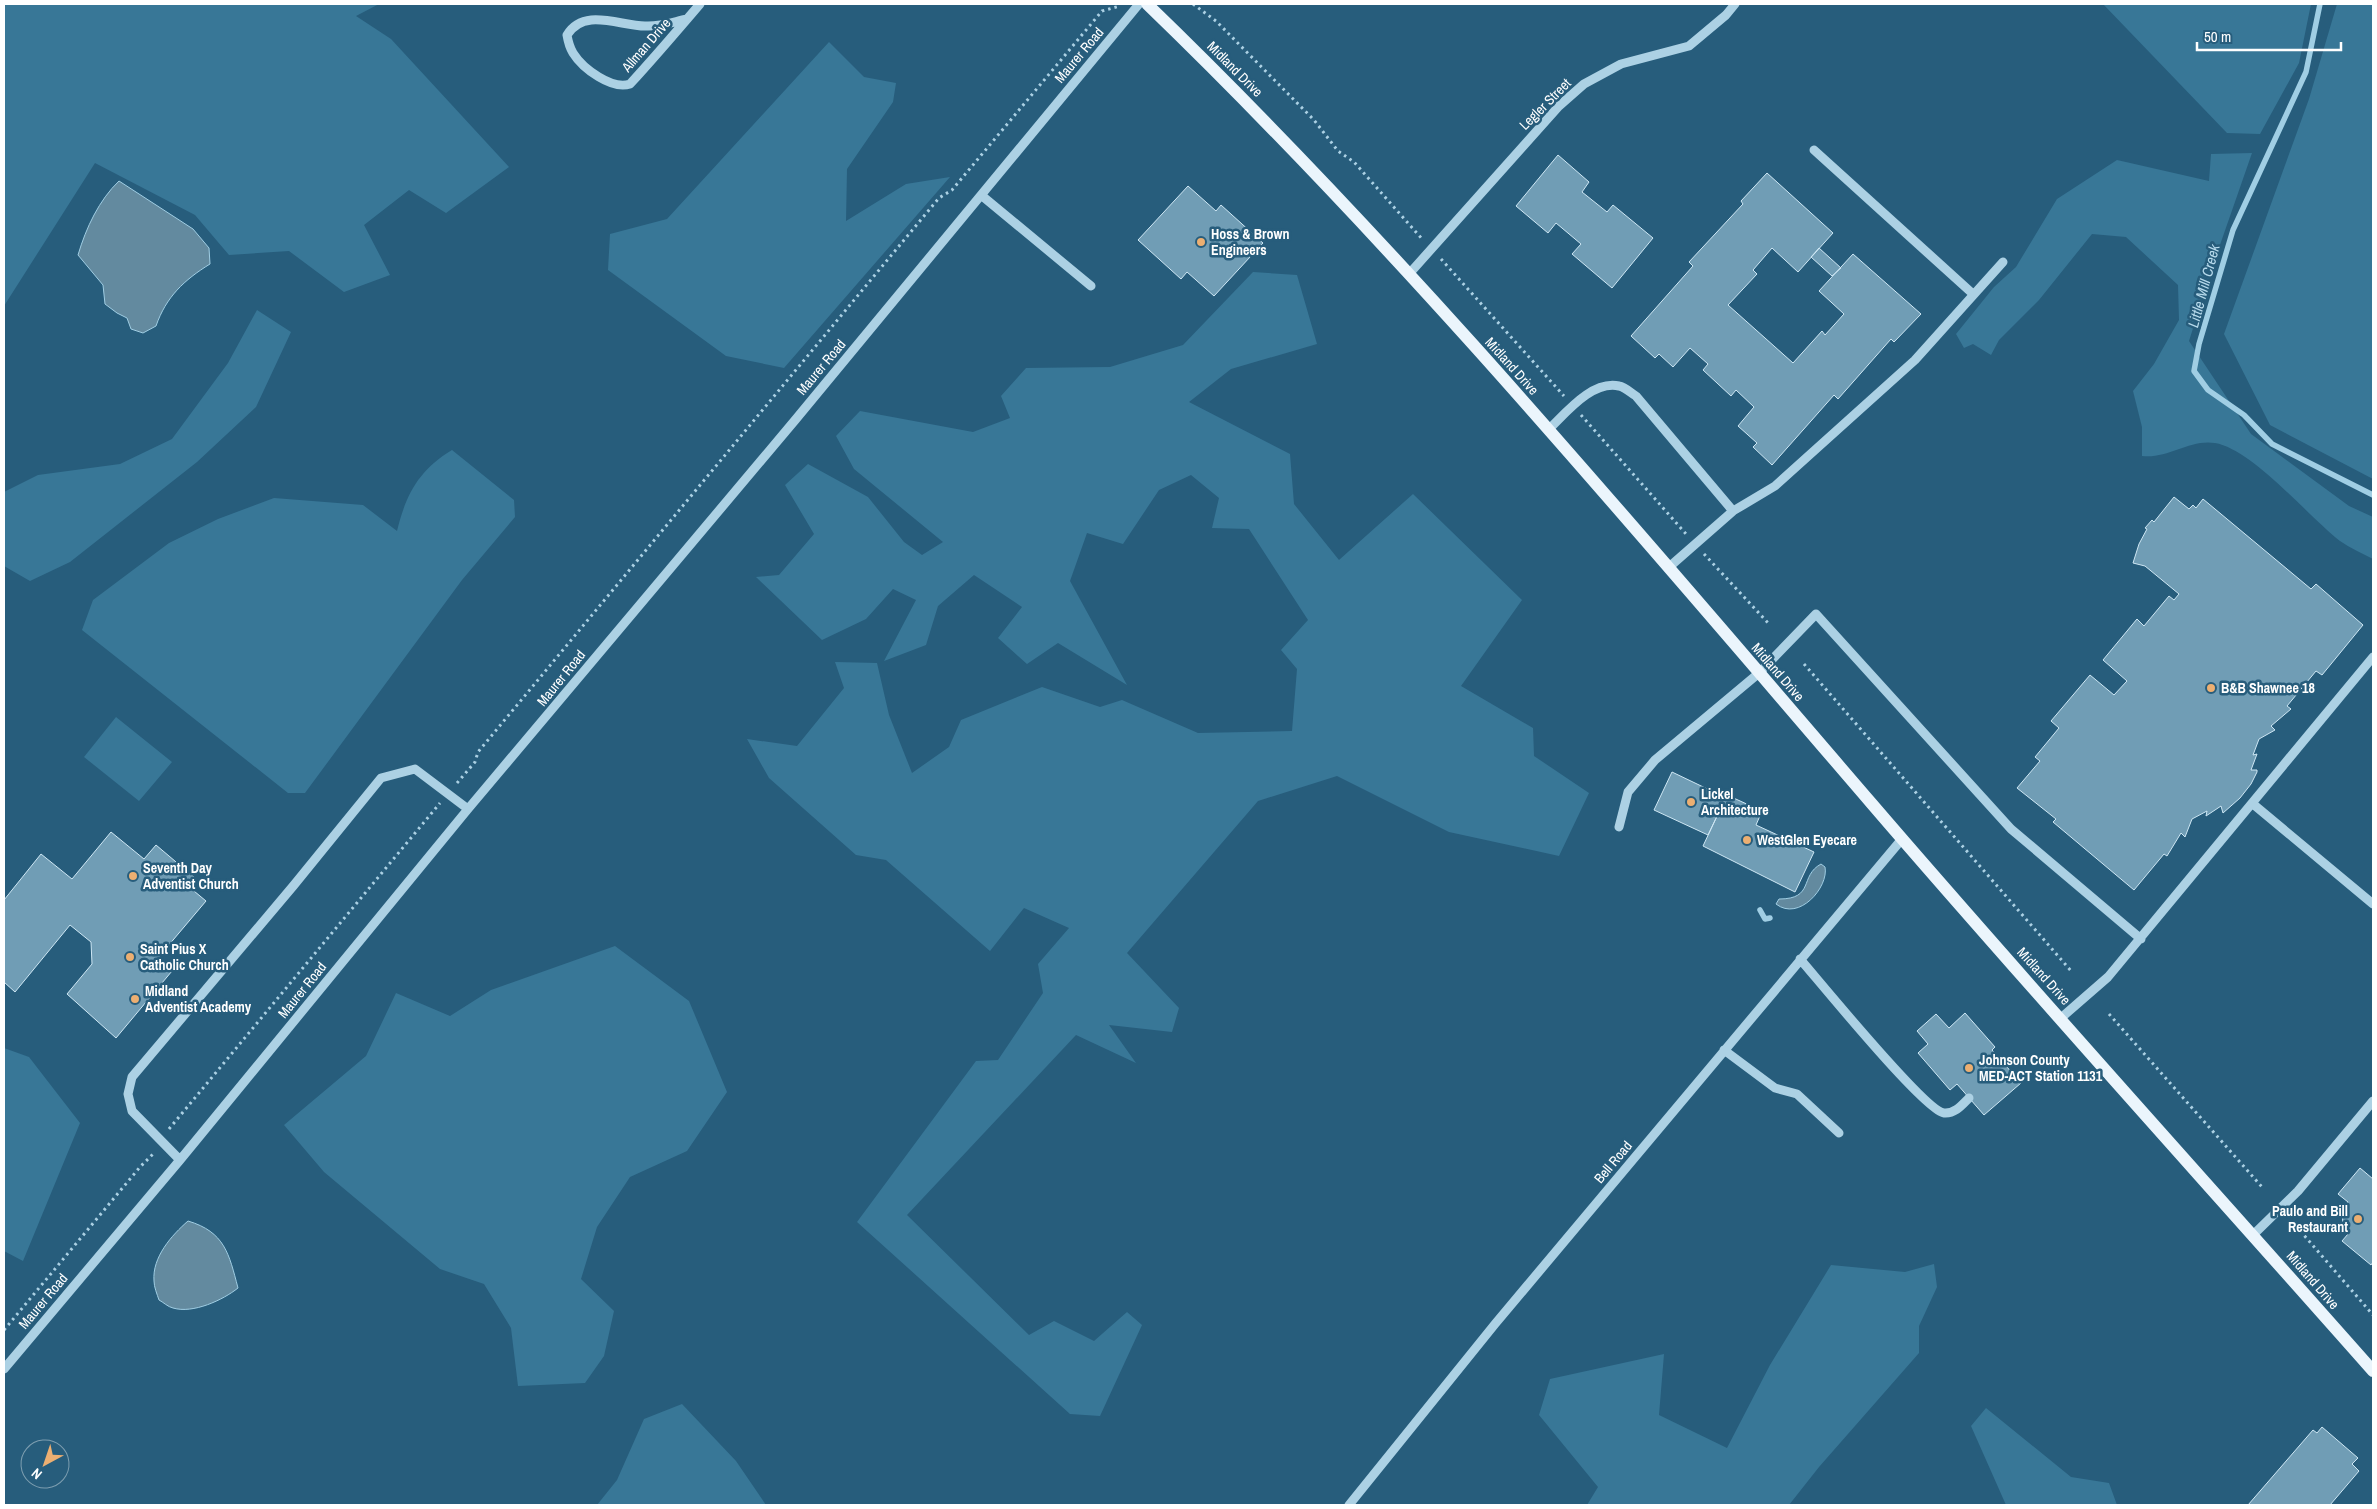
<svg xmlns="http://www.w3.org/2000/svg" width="2377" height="1509" font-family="'Archivo Narrow',sans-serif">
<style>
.green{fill:#387797}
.water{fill:#638a9f;stroke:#a0cee4}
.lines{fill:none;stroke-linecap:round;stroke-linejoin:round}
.stream{stroke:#a0cee4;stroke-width:5.5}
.building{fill:#709db5;stroke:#cee7f4}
.path{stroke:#acd1e4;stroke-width:3;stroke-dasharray:2.5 4;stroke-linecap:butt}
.minor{stroke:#acd1e4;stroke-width:9}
.major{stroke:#ebf5fc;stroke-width:12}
.poi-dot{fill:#ecaf72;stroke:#275d7c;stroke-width:2}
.labels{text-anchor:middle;stroke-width:5;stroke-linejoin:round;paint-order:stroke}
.street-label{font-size:14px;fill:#fff;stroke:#275d7c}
.poi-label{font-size:14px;font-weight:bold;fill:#fff;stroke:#275d7c;text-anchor:start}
.water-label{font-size:15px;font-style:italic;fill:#b7daec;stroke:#275d7c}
</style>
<rect width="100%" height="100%" fill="#275d7c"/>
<path class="green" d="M4,4H379L356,16L391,39L509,167L446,213L409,190L364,225L390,275L344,292L289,251L229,255L195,215L95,163L4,306Z
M2103,4H2311L2299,63L2260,134L2227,133Z
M2337,4H2373V479L2270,425L2224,334L2309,99Z
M829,42L864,77L896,83L893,102L847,169L846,221L906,184L950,177L784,368L726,356L608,270L610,234L667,219Z
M2252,153L2213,265L2189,341L2251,434L2349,506L2373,517V559C2362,553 2350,548 2340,541C2309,517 2252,449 2215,443C2189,439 2168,459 2142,456V427L2133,391L2154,364L2179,320L2178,285L2126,237L2092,234L2039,300L1999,340L1991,355L1973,344L1964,348L1956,334L1994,287L2016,267L2057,199L2117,160L2209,181L2211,154Z
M1253,272L1297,275L1317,344L1231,369L1189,402L1290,454L1294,504L1339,560L1413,494L1522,600L1461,686L1533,728L1534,756L1589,793L1559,856L1449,832L1337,776L1258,801L1127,953L1179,1008L1172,1032L1109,1025L1136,1063L1076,1035L907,1215L1029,1335L1054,1321L1094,1341L1127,1312L1142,1325L1100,1416L1070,1414L857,1222L976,1061L998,1060L1043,993L1038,964L1069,928L1024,908L990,951L886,860L856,855L769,778L747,739L797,746L844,688L835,662L877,663L889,715L912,773L949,747L961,720L1042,687L1100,707L1122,700L1198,733L1292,731L1297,669L1281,650L1308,620L1249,529L1212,528L1219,498L1191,475L1159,490L1123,544L1087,533L1070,581L1127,685L1058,643L1027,664L998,638L1022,607L974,575L938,606L926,645L884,661L916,600L893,589L866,619L822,640L756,577L779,575L814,534L785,485L808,464L868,497L904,542L922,555L943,542L854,469L836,436L860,411L973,432L1010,418L1001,396L1026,368L1110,367L1183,345Z
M257,310L291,332L256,407L197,462L70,562L30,581L4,566V492L38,475L120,464L172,439L228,363Z
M452,450L514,500L515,517L462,580L305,793H288L82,630L93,600L169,543L218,519L274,498L363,505L397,531C406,494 419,470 452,450Z
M116,717L172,762L139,801L84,757Z
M615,946L689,1001L727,1092L687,1151L630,1177L597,1227L581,1279L614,1311L604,1356L585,1383L518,1386L511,1328L484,1284L440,1269L324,1172L284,1125L366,1056L396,993L450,1016L491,990Z
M4,1048L29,1057L80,1123L23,1261L4,1251Z
M1934,1264L1937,1287L1919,1326V1353L1819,1467L1789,1505H1587L1598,1487L1539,1415L1550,1379L1664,1354L1659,1415L1727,1448L1770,1365L1831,1265L1905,1272Z
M682,1404L736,1461L766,1505H597L617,1480L644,1419Z
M1986,1408L2071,1477L2109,1483L2117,1505H2006L1971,1426Z"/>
<path class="water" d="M119,181L193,229L209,248L210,264C184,280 166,297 156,326L143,333L131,329L127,318L117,313L105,304L103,285L78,255C86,228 99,200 119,181Z
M1821,864L1825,867C1829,887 1799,922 1776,904L1779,899C1815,899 1799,876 1821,864Z
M188,1221C225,1232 229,1254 238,1288C223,1300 193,1314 173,1308C168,1307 163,1302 159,1300C157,1294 154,1287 154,1281C152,1257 172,1235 188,1221Z"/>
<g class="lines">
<path class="stream" d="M2320,4L2306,72L2233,230L2199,344L2194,371L2208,390L2244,415L2272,444L2373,495
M1760,910L1765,919L1770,918"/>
</g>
<path class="building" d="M1558,155L1589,182L1582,192L1607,212L1613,205L1653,238L1612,288L1572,254L1581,244L1556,223L1548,233L1516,206Z
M1767,173L1833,233L1798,272L1772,248L1753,270L1757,274L1728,305L1793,363L1822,331L1825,335L1844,314L1819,291L1853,254L1921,314L1894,342L1891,339L1838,399L1834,395L1772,465L1753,447L1757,443L1738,426L1754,407L1736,390L1731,396L1703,370L1708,364L1690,348L1673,367L1659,354L1655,358L1631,336L1693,266L1689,262L1743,204L1741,201Z
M1188,186L1216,211L1221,205L1263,243L1214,296L1187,272L1181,279L1138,240Z
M1819,248L1841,268L1832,276L1811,257Z
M2174,497L2189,509L2193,505L2196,508L2203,499L2311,589L2316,584L2363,625L2322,675L2316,671L2287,706L2291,709L2271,726L2275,730L2259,739L2253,755L2257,754L2251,770H2257V772L2251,784L2240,798L2223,813L2221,806L2206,816L2207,811L2192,819L2185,837L2181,833L2167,856L2164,854L2134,890L2053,822L2056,819L2017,788L2040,761L2035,757L2059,728L2051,721L2090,675L2114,695L2127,681L2103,660L2137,619L2144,626L2169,596L2174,600L2179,594L2145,566L2133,563L2139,544L2147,529L2145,528L2152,520L2154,522Z
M1672,772L1720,795L1721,792L1727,795L1708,835L1654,810Z
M1727,795L1762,811L1756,825L1814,852L1795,892L1703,846Z
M111,832L144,859L156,845L195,878L188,886L206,901L157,959L172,971L116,1038L67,994L92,964L91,942L70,925L15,992L4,982V900L41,854L72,879Z
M1965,1013L1995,1047L1992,1050L2021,1083L1984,1115L1957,1084L1950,1090L1918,1053L1928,1044L1917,1031L1936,1014L1949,1028Z
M2360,1168L2373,1179V1262L2371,1265L2342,1241L2348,1234L2343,1223L2342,1214L2348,1202L2338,1194Z
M2322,1427L2358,1458L2352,1464L2359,1471L2330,1505H2248L2313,1430L2317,1433Z"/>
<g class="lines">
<path class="path" d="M1193,4L1216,21L1314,120L1338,151L1354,162L1423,240
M1441,259L1564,396
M1581,415L1686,534
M1704,554L1770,625
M1804,664L2072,972
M457,783L475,762L478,752L939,198L952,190L1102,11L1120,6
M2109,1014L2262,1187
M169,1129L440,803
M2296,1226L2373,1315
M4,1330L140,1167L154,1153"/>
<path class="minor" d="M687,19C673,22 660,27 645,26C620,26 584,7 567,35C568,41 570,48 573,53C583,69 612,90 630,84C654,58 677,31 700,4
M1814,150L1973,294
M981,195L1091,286
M1409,274L1559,106L1584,84L1621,64L1689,46L1726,15L1735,4
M1548,430C1566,413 1592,380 1619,386C1625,387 1631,393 1636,396L1733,511
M1668,568L1733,511L1775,486L1915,360L2003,262
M2253,804L2373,904
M1619,827L1628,792L1655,760L1759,673L1816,614L2011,829L2141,939
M1800,959C1820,982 1925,1111 1944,1113C1955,1114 1962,1105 1969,1098
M2061,1018L2108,977L2373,657
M1724,1050L1775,1088L1797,1094L1839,1133
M180,1160L132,1111L128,1094L132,1077L294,885L381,778L415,769L468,809
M2253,1235L2298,1191L2373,1101
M4,1369L180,1160L468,809L796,419L1139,4
M1349,1505L1495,1324L1902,839"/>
<path class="major" d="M1147,4C1406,254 1637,531 1872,804C2036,995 2206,1182 2373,1371"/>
</g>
<g class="poi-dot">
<circle cx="1201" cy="242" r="5"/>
<circle cx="2211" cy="688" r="5"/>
<circle cx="1691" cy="802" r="5"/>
<circle cx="1747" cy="840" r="5"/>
<circle cx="133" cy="876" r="5"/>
<circle cx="130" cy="957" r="5"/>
<circle cx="135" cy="999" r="5"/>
<circle cx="1969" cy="1068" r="5"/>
<circle cx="2358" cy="1219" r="5"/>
</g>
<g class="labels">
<g class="street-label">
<text transform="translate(646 45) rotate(-49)" y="5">Allman Drive</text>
<text transform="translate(1079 55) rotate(-50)" y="5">Maurer Road</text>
<text transform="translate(1235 69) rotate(45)" y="5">Midland Drive</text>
<text transform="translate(1545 104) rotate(-45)" y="5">Legler Street</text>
<text transform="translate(1512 366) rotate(48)" y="5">Midland Drive</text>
<text transform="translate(821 367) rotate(-50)" y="5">Maurer Road</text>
<text transform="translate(1778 672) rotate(49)" y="5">Midland Drive</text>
<text transform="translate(561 678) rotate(-51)" y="5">Maurer Road</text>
<text transform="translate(2044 976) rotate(48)" y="5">Midland Drive</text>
<text transform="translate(302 990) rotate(-51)" y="5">Maurer Road</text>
<text transform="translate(1613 1162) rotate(-50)" y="5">Bell Road</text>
<text transform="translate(2313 1280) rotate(49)" y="5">Midland Drive</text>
<text transform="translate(43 1301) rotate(-50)" y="5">Maurer Road</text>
</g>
<g class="poi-label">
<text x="1211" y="239">Hoss &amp; Brown<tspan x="1211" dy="16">Engineers</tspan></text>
<text x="2221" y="693">B&amp;B Shawnee 18</text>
<text x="1701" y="799">Lickel<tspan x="1701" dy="16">Architecture</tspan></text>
<text x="1757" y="845">WestGlen Eyecare</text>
<text x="143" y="873">Seventh Day<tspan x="143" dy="16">Adventist Church</tspan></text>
<text x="140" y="954">Saint Pius X<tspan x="140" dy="16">Catholic Church</tspan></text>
<text x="145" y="996">Midland<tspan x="145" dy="16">Adventist Academy</tspan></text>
<text x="1979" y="1065">Johnson County<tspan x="1979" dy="16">MED-ACT Station 1131</tspan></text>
<text x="2348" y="1216" text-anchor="end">Paulo and Bill<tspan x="2348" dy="16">Restaurant</tspan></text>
</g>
<g class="water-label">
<text transform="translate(2204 286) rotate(-75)" y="5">Little Mill Creek</text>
</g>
</g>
<rect width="2377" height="1509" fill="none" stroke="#ffffff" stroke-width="10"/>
<g transform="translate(45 1464) rotate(220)"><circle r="24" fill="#275d7c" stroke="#7d9eb0"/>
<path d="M0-4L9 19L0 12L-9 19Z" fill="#ecaf72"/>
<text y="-8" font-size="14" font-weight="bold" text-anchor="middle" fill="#ffffff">N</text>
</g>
<path d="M2197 42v8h144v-8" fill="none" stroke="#ffffff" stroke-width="2.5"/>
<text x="2204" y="42" font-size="15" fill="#ffffff" stroke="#275d7c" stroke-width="4" paint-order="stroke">50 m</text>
</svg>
